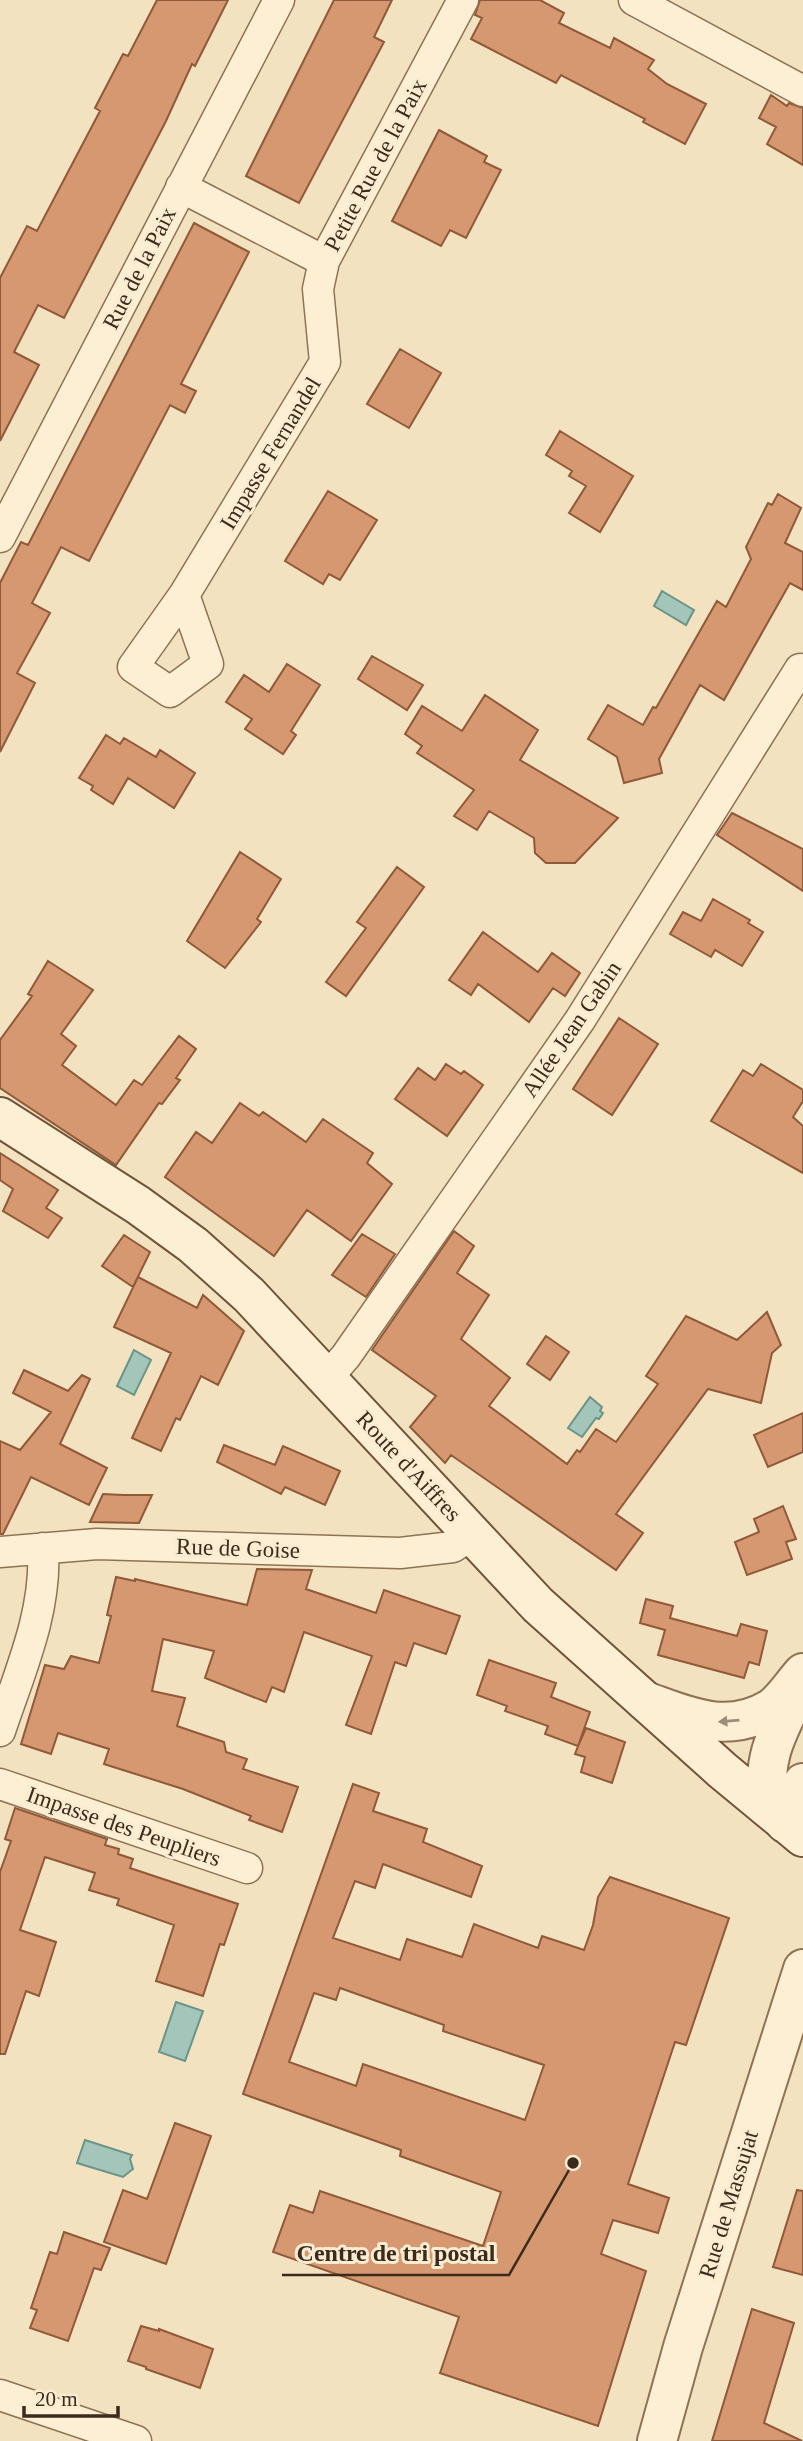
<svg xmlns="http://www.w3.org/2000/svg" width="803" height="2441" font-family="Georgia,serif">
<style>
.water{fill:#a3c5ba;stroke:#699488;stroke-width:2}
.building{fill:#d69871;stroke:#905938;stroke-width:2;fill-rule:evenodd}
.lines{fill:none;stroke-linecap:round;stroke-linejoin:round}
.minor-casing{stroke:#8e7255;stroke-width:33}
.tertiary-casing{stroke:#8e7255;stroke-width:42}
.secondary-casing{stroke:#705339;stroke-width:42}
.minor{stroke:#fdefd4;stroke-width:30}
.tertiary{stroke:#fdefd4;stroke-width:38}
.secondary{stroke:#fdefd4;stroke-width:38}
.oneway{fill:#9c8c78}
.labels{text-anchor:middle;stroke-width:6;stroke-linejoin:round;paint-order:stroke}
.street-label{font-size:23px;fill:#3c2a1c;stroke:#f9ecd0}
.leader{fill:none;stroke:#3c2a1c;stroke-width:2.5}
.callout-dot{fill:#3c2a1c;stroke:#f9ecd0;stroke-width:2.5}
.callout-label{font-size:24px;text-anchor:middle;font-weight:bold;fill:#3c2a1c;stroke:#f9ecd0;stroke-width:6;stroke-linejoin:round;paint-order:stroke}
</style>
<rect width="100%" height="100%" fill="#f3e2c0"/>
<path class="water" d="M662,591L694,610L686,625L654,606Z
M134,1350L151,1360L134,1395L117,1386Z
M590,1397L602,1407L600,1411L603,1413L599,1419L596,1418L582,1437L568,1428Z
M176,2002L203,2011L185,2061L159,2052Z
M85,2140L132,2155L130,2159L133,2169L123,2177L77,2163Z"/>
<path class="building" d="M157,0H228L195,66L192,64L166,121L64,318L38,305L14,352L39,365L0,441V278L27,226L37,231L100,111L95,108L123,54L128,56Z
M334,0H392L374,37L384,42L299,203L246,176Z
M480,0H540L564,13L559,23L610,48L614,38L654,60L648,69L667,84L706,104L685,144L643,122L645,119L561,75L556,83L471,39L482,18L475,15Z
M771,95L787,106L789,103L803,108V165L767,144L776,127L759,118Z
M439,130L487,156L484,162L501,170L466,238L450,230L441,246L392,221Z
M194,223L249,252L181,384L196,391L185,413L170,405L89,561L61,547L32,603L50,613L17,673L35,683L0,752V583L21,542L28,545Z
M400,349L441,373L409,428L367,404Z
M560,431L633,476L600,532L569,513L586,486L569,476L572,471L546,455Z
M328,491L377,520L340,580L329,574L323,584L285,561Z
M778,494L801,508L785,543L803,552V590L790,583L724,700L700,685L659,759L662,773L624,783L617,757L588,739L608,705L643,725L653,707L656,708L717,601L726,607L751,559L746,547L768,503L772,505Z
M372,656L423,685L407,710L358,679Z
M287,664L320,685L291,731L296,735L283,754L245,729L252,719L226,702L244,675L269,692Z
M485,695L538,730L520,760L618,818L575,863H546L535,853L534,838L489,811L477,830L454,816L474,790L417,753L422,746L405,734L422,706L462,731Z
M106,735L120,744L124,738L156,757L160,750L195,773L174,808L128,778L113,804L91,790L93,786L79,778Z
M732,813L803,849V891L717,835Z
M240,852L281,879L257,919L261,922L225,968L187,941Z
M397,867L424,887L346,996L326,982L366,928L357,922Z
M713,899L750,920L748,923L763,932L742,966L715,950L711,957L670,934L683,912L701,921Z
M483,932L538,972L552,953L580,973L565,996L553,988L529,1022L478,984L471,995L449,980Z
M48,961L93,990L61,1034L76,1046L62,1065L116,1105L134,1080L142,1085L179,1036L196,1049L176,1078L180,1080L162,1104L159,1103L116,1165L0,1088V1040L32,996L28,994Z
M619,1018L658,1044L612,1115L573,1089Z
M446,1064L461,1074L464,1071L483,1085L447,1136L395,1099L418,1068L435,1080Z
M761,1064L803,1090V1101L793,1117L803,1126V1173L711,1121L743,1070L753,1076Z
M240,1103L259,1116L263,1112L306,1142L323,1119L373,1153L367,1163L392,1184L351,1241L307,1210L274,1256L165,1177L196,1132L212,1143Z
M0,1153L58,1190L46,1208L62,1218L48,1238L3,1211L13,1189L0,1180Z
M454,1231L474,1246L457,1273L489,1295L461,1339L510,1378L489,1406L567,1464L577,1450L580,1452L596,1429L616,1442L658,1384L646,1376L686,1316L737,1340L767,1312L781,1345L772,1353L761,1403L708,1389L616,1514L643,1533L616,1570L451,1455L445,1463L410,1427L436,1396L372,1350Z
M362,1234L395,1254L366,1297L332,1275Z
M124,1235L150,1252L133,1287L102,1266Z
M138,1277L197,1308L203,1295L244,1331L218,1385L201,1376L180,1420L176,1418L161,1451L132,1438L171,1353L114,1327Z
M546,1336L569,1352L550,1380L527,1364Z
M24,1370L68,1391L82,1375L90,1379L60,1444L107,1468L89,1505L31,1477L3,1534H0V1441L20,1450L51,1412L13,1393Z
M803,1413V1452L768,1467L754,1435Z
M224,1445L275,1465L283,1446L340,1471L325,1505L285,1487L281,1494L217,1462Z
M103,1494L123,1495H152L139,1523L90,1522Z
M783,1506L796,1539L786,1542L792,1559L747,1575L735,1542L759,1532L754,1519Z
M257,1569L312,1570L306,1589L376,1613L384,1590L460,1616L446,1654L414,1643L406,1666L395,1662L371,1734L346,1725L372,1656L304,1632L284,1692L272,1687L266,1702L205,1678L214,1651L163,1639L152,1691L185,1698L177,1726L224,1742L226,1752L247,1759L243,1769L298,1787L282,1832L249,1820L251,1816L183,1789L104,1764L109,1749L58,1733L51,1754L21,1744L45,1665L64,1669L71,1656L99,1663L111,1616L107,1615L116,1577L135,1581V1579L247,1605Z
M646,1599L673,1606L670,1618L711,1629L737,1636L741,1624L767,1631L759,1665L749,1662L744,1678L658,1655L665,1630L640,1623Z
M489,1660L556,1683L551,1697L590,1712L578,1746L586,1728L625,1742L612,1783L581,1772L585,1757L575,1754L578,1746L545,1734L548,1726L505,1711L507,1706L477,1695Z
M353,1784L379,1793L373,1811L427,1829L423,1842L482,1866L471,1897L383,1864L375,1888L355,1881L333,1938L400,1960L407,1939L462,1957L474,1924L538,1948L542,1936L584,1950L593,1925L598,1897L610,1877L729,1918L686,2045L675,2042L628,2184L669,2198L658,2233L613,2220L601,2254L646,2271L598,2426L440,2373L459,2317L273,2252L290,2205L313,2213L320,2191L483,2246L501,2192L400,2156L401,2150L243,2094ZM340,1988L444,2025L443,2031L544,2065L525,2120L363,2064L356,2086L289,2062L314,1993L336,2000Z
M15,1808L107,1839L105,1845L119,1849L118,1854L133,1859L130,1868L238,1904L224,1945L220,1944L203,1996L156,1981L174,1925L117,1905L119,1899L89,1890L95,1873L45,1857L20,1930L56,1942L39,1996L26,1991L5,2054H0V1872L11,1841L5,1839Z
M175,2123L211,2136L166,2264L104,2242L123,2190L147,2199Z
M797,2190L803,2191V2275L773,2267Z
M64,2232L110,2248L101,2270L94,2268L68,2341L30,2328L37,2310L31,2308L50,2252L57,2254Z
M752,2309L794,2323L764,2423L802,2441H712Z
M141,2326L159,2331V2329L213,2349L200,2388L146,2369V2367L128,2361Z"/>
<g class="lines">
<g class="minor-casing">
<path id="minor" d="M634,0L803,91
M181,187L324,261L463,0
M0,537L279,0
M184,595L208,664L170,692L133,667L184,595L325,362L318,289L324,261
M327,1378L346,1356L580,1020L800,669
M0,1552L97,1544L400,1553L453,1547L473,1534
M0,1731C20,1671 47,1612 43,1548
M0,1784L247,1868
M0,2395L136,2441"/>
</g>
<g class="tertiary-casing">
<path id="tertiary" d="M645,1701C688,1716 726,1735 770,1709C782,1702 793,1684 803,1673
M767,1807C763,1755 776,1735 798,1690
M785,1823L796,1805L803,1783
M657,2441L683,2347L803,1969"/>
</g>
<g class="secondary-casing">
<path id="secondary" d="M0,1117L138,1205L193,1245L249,1295L538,1605L722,1770L803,1837"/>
</g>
<use href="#minor" class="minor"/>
<use href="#tertiary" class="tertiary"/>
<use href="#secondary" class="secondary"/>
</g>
<defs><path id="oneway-solid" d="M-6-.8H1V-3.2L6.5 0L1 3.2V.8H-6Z" transform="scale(1.75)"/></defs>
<use class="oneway" href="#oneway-solid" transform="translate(729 1721) rotate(175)"/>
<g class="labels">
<g class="street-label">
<text transform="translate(375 165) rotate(-62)" y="8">Petite Rue de la Paix</text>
<text transform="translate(139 268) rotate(-63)" y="8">Rue de la Paix</text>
<text transform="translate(270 453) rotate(-59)" y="8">Impasse Fernandel</text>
<text transform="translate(571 1029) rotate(-56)" y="8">Allée Jean Gabin</text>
<text transform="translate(409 1466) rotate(47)" y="8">Route d'Aiffres</text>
<text transform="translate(238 1548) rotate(2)" y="8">Rue de Goise</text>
<text transform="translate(124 1826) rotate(19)" y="8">Impasse des Peupliers</text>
<text transform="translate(728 2204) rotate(-73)" y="8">Rue de Massujat</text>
</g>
</g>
<path class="leader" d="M573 2163L509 2275H282"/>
<circle class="callout-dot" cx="573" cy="2163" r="7"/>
<g class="callout-label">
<text x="396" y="2261">Centre de tri postal</text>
</g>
<path d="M24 2406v10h94v-10" fill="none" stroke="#3c2a1c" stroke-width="3.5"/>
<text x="35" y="2406" font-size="21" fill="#3c2a1c" stroke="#f9ecd0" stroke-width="5" paint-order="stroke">20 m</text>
</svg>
